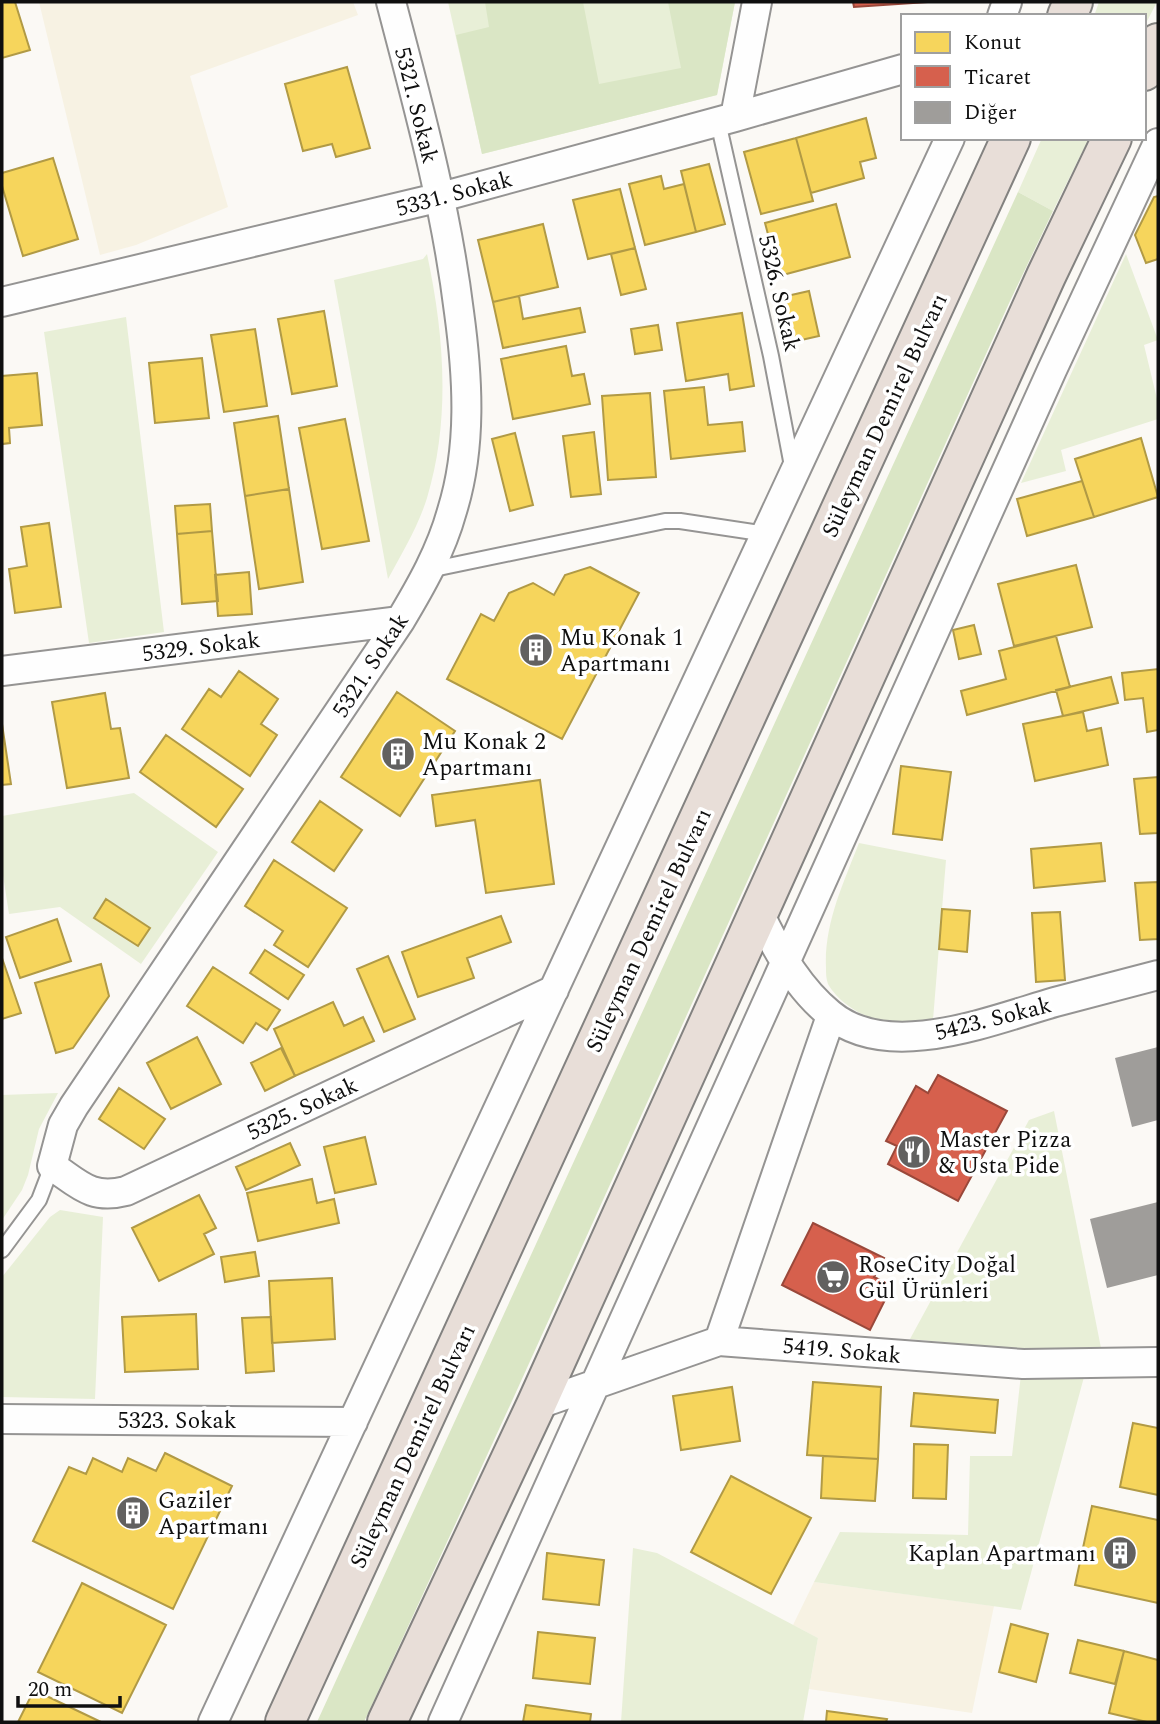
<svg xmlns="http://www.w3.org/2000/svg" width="1160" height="1724" font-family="Spectral,serif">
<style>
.farmland{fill:#f7f2e3}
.green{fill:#e8efd7}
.forest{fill:#dae6c5}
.homes{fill:#f6d55c;stroke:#b19a45;stroke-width:2}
.shops{fill:#d6604d;stroke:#9a483a;stroke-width:2}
.building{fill:#9f9d9a}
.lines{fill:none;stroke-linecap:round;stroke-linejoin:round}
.lane-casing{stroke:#959493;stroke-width:18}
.street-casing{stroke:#959493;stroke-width:32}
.highway-casing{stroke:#838280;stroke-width:42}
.lane{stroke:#fefefe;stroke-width:14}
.street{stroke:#fefefe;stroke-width:28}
.highway{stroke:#e8ded8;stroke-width:38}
.labels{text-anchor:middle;stroke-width:7;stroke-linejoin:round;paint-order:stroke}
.street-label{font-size:23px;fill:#0f0f0f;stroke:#fff}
.poi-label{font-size:23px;fill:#0f0f0f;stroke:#fff;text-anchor:start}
</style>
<rect width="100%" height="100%" fill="#fbf9f5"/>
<path class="farmland" d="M39,2H353L358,15L190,76L228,207L136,245L100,255Z
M814,1582L994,1606L972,1713L809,1689L818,1638L793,1625Z"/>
<path class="green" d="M448,2H735L717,95L482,154Z
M1099,2H1157L1144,27V16H1094Z
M1042,138H1089L1053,211L1018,192Z
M427,254C444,333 451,419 427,498C418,527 402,553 388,579L334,280L423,259Z
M1126,254L1158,340L1144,345L1158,403V419L1061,450L1066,471L1021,483Z
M126,317L164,632L89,643L44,332Z
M134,793L218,852L141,964L60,907L9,914L2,869V816Z
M859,843L946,860L933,1020C902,1024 872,1025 846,1004C839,999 832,991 828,984C826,979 826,973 826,968C824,924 843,884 859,843Z
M58,1093L39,1129L28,1175L22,1190L2,1220V1095Z
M1054,1111L1101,1348H1006L910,1339L1029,1120Z
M60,1210L103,1217L95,1399L2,1397V1277L50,1217Z
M1021,1374L1084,1377L1021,1610L814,1582L840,1532L968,1535L970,1456H1012Z
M633,1548L657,1553L818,1638L803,1722H621Z"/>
<path class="forest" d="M485,2H583L599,84L681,68L668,2H735L717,95L482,154L456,35L489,27Z
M1018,192L1053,211L1010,301L512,1401L364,1722H317Z"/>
<path class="homes" d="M2,2H15L30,50L2,58Z
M347,67L370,148L336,157L332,144L303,151L285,84Z
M866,118L876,158L860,162L864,178L811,193L796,138Z
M796,138L813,201L761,214L744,152Z
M53,158L78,239L23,256L2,186V173Z
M709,164L725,224L696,232L681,171Z
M661,176L664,189L684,184L696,232L645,245L629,184Z
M620,189L635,248L588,259L573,200Z
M1158,196V259L1146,263L1135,235L1154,197Z
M836,204L850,257L779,276L765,223Z
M543,224L558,287L493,302L478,240Z
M635,248L646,289L621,295L611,254Z
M809,291L819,336L788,343L778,298Z
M519,296L523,319L580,308L585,332L503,348L493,302Z
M324,311L337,386L292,394L278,319Z
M742,313L754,386L730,390L728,374L686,381L677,323Z
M658,325L662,350L635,354L631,329Z
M255,329L267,406L224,412L211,335Z
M566,346L572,376L584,374L590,404L513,419L501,359Z
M202,358L209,418L155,423L149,363Z
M37,373L42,425L9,428L10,443L2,444V376Z
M704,387L708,425L742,422L745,451L671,459L664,391Z
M650,393L656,477L608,480L602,396Z
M278,416L289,489L245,496L234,423Z
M345,419L369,541L322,549L299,428Z
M594,432L601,494L571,497L563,436Z
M515,433L533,505L510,511L492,439Z
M1141,438L1158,497L1094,517L1075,459Z
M1082,481L1094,517L1027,536L1017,499Z
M289,489L303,582L259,589L245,496Z
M210,504L212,531L177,534L175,506Z
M49,523L61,607L15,613L9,569L27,566L21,527Z
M212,531L218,601L182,604L177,534Z
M1076,565L1092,627L1014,646L998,584Z
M590,567L639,593L562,739L447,679L481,614L494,621L509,593L533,583L554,595L565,575Z
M249,572L252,614L218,616L215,575Z
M974,625L981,654L959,659L953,630Z
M1056,636L1070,687L967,715L961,691L1006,679L999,651Z
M1158,669V730L1147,732L1143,698L1125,700L1122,673Z
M239,671L278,699L261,724L277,735L250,776L182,729L209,689L221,697Z
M1111,677L1118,703L1063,716L1056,690Z
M397,692L455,731L400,816L341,777Z
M105,693L111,729L120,728L129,778L67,788L52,702Z
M1083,712L1087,731L1101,728L1108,765L1035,781L1023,724Z
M2,724L11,784L2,785Z
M166,735L243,789L216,827L140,772Z
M901,766L951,772L942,840L893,834Z
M1158,777V833L1140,834L1134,779Z
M540,780L554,884L486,893L475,820L436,826L432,795Z
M320,801L362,830L334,871L292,842Z
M1101,843L1105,881L1034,888L1031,849Z
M274,860L347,908L308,967L274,945L283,931L245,906Z
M1158,882V939L1140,940L1135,883Z
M106,899L150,928L138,946L94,918Z
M942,909L970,911L967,952L939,949Z
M1060,912L1065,980L1036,982L1032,913Z
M501,916L511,942L467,958L474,978L418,997L402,952Z
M57,919L71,961L20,978L6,937Z
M265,950L304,975L288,999L250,973Z
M388,956L415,1019L384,1032L357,969Z
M2,958L21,1013L2,1019Z
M101,964L109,996L73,1048L56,1053L35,983Z
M213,967L280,1010L267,1030L256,1023L243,1043L187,1006Z
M333,1002L344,1026L363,1017L374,1041L295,1076L274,1029Z
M197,1037L221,1084L171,1109L147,1063Z
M281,1048L295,1076L265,1091L251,1063Z
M119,1088L165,1119L144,1149L99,1119Z
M365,1137L376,1184L335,1193L324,1147Z
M290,1143L300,1165L246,1190L236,1167Z
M312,1179L317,1203L334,1199L339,1223L258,1241L247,1193Z
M199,1195L216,1228L204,1234L214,1254L159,1281L132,1228Z
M255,1252L259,1276L225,1282L221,1257Z
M332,1278L335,1339L272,1343L269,1281Z
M196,1314L198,1369L125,1372L122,1317Z
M271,1317L274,1371L246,1373L242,1318Z
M813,1382L881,1387L878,1459L807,1455Z
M732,1387L740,1441L681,1450L673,1396Z
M914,1393L998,1400L995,1433L911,1426Z
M1133,1423L1158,1428V1495L1120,1487Z
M914,1444L948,1445L946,1499L913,1498Z
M165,1453L232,1486L173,1609L33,1541L69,1467L86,1474L93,1458L122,1472L128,1458L156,1471Z
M823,1456L878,1459L875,1501L821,1498Z
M731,1476L811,1518L771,1594L691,1552Z
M1092,1506L1158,1520V1603L1075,1585Z
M547,1553L604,1560L599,1605L543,1599Z
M82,1583L166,1625L122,1713L38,1672Z
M1011,1624L1048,1634L1036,1682L999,1672Z
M538,1632L595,1638L590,1684L533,1678Z
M1078,1640L1124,1651L1115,1684L1070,1673Z
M1124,1651L1158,1660V1722H1147L1109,1713Z
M34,1690L101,1722H18Z
M526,1705L591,1714L590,1722H523Z
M827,1711L887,1719L886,1722H826Z"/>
<path class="shops" d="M853,2H928L854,7Z
M938,1075L1007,1111L958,1201L888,1164L897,1146L886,1141L916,1086L928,1093Z
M813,1223L884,1258L874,1277L892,1286L870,1330L782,1285Z"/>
<path class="building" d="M1158,1047V1120L1132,1127L1115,1058Z
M1158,1202V1275L1107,1288L1090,1219Z"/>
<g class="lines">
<g class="lane-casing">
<path id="lane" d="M718,122L771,356L792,466
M429,570L665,521H680L766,534
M2,1250L39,1200L52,1166"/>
</g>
<g class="street-casing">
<path id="street" d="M391,2C418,105 446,206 459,312C468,378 472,447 452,511C441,551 421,586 400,621L74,1106L63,1125L52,1166C79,1184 91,1200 126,1191L554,990
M1002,16L1007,2
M735,117L757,2
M2,302L441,197L735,117L903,69
M2,671L400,621
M758,910C775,948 798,988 830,1014C888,1063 992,1020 1055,1002C1090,993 1124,984 1158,975
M719,1341L831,1016
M536,1405L719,1341L1023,1364L1158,1362
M2,1419L353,1422
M213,1722L950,138
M443,1722L1052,370L1158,143"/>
</g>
<g class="highway-casing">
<path id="highway" d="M1067,16L1073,2
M1144,71L1158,43
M285,1722L1011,138
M387,1722L536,1405L1046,276L1112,138"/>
</g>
<use href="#lane" class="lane"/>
<use href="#street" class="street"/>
<use href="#highway" class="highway"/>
</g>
<defs>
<g id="building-disc" transform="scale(1.75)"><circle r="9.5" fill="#626160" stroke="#fff"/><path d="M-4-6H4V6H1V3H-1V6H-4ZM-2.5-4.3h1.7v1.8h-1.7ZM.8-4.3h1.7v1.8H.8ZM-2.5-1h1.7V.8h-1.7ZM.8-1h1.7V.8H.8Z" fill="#fff"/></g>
<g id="restaurant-disc" transform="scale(1.75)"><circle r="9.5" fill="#626160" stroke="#fff"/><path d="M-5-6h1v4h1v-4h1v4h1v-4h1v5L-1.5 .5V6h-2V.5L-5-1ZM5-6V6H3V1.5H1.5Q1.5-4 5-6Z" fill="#fff"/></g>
<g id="supermarket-disc" transform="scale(1.75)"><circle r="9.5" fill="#626160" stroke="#fff"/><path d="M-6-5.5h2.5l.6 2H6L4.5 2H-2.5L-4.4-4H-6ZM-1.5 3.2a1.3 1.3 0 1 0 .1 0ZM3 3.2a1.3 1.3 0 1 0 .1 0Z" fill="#fff"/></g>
</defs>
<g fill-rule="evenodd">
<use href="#building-disc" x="536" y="650"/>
<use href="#building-disc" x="398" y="754"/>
<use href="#restaurant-disc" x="914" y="1152"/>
<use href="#supermarket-disc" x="833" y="1277"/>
<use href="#building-disc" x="133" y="1513"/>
<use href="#building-disc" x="1120" y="1553"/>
</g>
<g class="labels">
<g class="street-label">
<text transform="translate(417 105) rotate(76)" y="8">5321. Sokak</text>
<text transform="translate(454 193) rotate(-15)" y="8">5331. Sokak</text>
<text transform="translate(780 293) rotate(77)" y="8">5326. Sokak</text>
<text transform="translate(884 415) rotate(-65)" y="8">Süleyman Demirel Bulvarı</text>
<text transform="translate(201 646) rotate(-7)" y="8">5329. Sokak</text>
<text transform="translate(370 665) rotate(-57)" y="8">5321. Sokak</text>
<text transform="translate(648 930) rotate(-65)" y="8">Süleyman Demirel Bulvarı</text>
<text transform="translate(993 1018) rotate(-14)" y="8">5423. Sokak</text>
<text transform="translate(302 1108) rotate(-25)" y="8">5325. Sokak</text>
<text transform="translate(842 1350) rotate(5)" y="8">5419. Sokak</text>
<text x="177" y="1428">5323. Sokak</text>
<text transform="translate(412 1446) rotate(-65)" y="8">Süleyman Demirel Bulvarı</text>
</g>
<g class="poi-label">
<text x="560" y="645">Mu Konak 1<tspan x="560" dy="26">Apartmanı</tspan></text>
<text x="422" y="749">Mu Konak 2<tspan x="422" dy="26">Apartmanı</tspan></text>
<text x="939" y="1147">Master Pizza<tspan x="939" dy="26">&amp; Usta Pide</tspan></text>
<text x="858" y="1272">RoseCity Doğal<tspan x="858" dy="26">Gül Ürünleri</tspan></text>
<text x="158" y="1508">Gaziler<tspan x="158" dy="26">Apartmanı</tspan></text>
<text x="1096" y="1561" text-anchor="end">Kaplan Apartmanı</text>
</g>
</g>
<rect width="1160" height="1724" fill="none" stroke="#0f0f0f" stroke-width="7"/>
<rect x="901" y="14" width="245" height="126" fill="#ffffff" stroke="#9f9f9f" stroke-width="2"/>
<rect x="915" y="32" width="35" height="21" fill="#f6d55c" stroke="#9f9f9f" stroke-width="2"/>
<text x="964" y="49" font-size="21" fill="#0f0f0f">Konut</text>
<rect x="915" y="66" width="35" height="21" fill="#d6604d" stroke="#9f9f9f" stroke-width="2"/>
<text x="964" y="84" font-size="21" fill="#0f0f0f">Ticaret</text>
<rect x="915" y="102" width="35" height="21" fill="#9f9d9a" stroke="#9f9f9f" stroke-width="2"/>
<text x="964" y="119" font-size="21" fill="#0f0f0f">Diğer</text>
<path d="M18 1696v10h102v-10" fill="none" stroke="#0f0f0f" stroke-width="3.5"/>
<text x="28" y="1696" font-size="21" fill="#0f0f0f" stroke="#ffffff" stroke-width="5" paint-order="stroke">20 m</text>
</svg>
